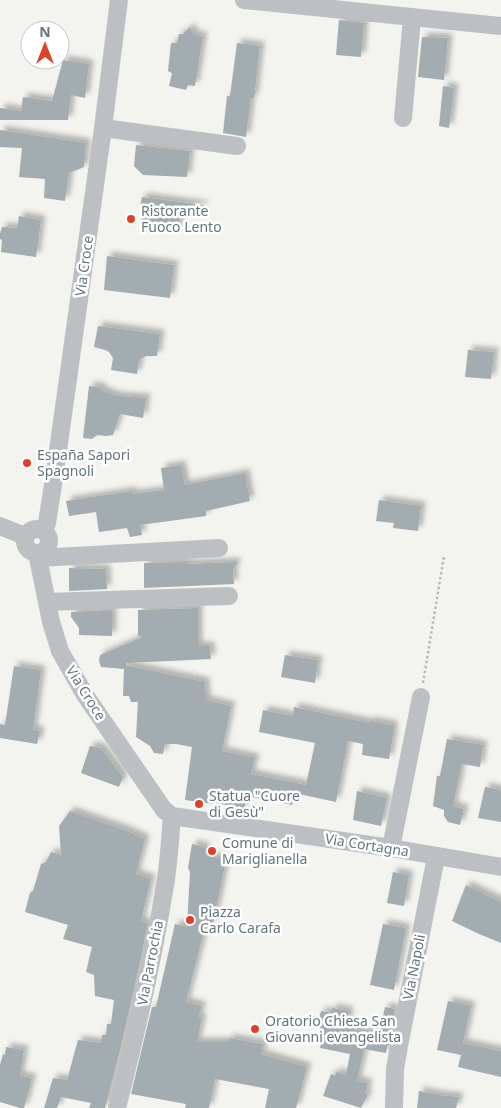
<svg xmlns="http://www.w3.org/2000/svg" width="501" height="1108" font-family="'Noto Sans',sans-serif">
<style>
.building{fill:#a3acb0;filter:url(#shadow)}
.lines{fill:none;stroke-linecap:round;stroke-linejoin:round}
.path{stroke:#b6b9bb;stroke-width:2.5;stroke-dasharray:2.5 2.5;stroke-linecap:butt}
.minor{stroke:#bcc0c3;stroke-width:18}
.poi-dot{fill:#dc4227;stroke:#fff;stroke-width:2}
.labels{text-anchor:middle;stroke-width:5;stroke-linejoin:round;paint-order:stroke}
.poi-label{font-size:14px;fill:#63757f;stroke:#fff;text-anchor:start}
.street-label{font-size:14px;fill:#63757f;stroke:#fff}
</style>
<defs>
<filter id="shadow"><feDropShadow dx="4.5" dy="-4.5" stdDeviation="2.5" flood-color="#0004"/></filter>
</defs>
<rect width="100%" height="100%" fill="#f3f3ef"/>
<path class="building" d="M339,20L364,23L361,57L336,55Z
M190,27L194,35L203,36L195,86L188,85L186,90L169,86L172,73L168,71L171,43H177L179,34H183Z
M422,37L448,38L444,80L418,77Z
M237,43L260,46L254,99L251,98L246,137L223,133L227,96H230Z
M63,60L89,64L85,98L71,95L68,120H0V108L21,111L23,97L52,101Z
M443,86L454,88L449,128L439,126Z
M0,130L86,143L84,167L69,173L65,201L44,198L45,179L19,177L22,148L0,147Z
M136,145L190,151L187,177L143,175L134,166Z
M142,197L204,205V207L180,211L178,231L141,226L142,210L140,206Z
M19,216L41,220L36,257L1,252L2,240L0,239V233L2,227L17,228Z
M107,256L174,265L170,298L104,290Z
M98,326L160,334L157,356H146L139,360L137,374L111,370L113,358L109,352L105,350L94,347Z
M468,350L494,352L491,379L465,377Z
M89,386L99,387L105,392L116,396L146,398L143,418L120,414L113,435L106,436L97,435L92,439L83,438Z
M181,465L185,485L245,473L250,501L206,511V516L140,525L142,535L130,537L127,528L99,532L96,512L69,516L66,501L132,491V494L164,490L161,468Z
M379,500L421,506L418,531L393,528L394,523L376,521Z
M187,562V564L237,562L233,571L234,584L144,588V563Z
M69,568L106,569L107,589L69,591Z
M198,608V646H210L211,659L126,663V665L205,682L206,700L231,706L222,751L255,758L251,774L306,785L315,743L259,732L263,710L293,716L294,707L369,723L370,721L393,725V735L389,759L362,755L363,744L348,741L336,802L294,793L292,805L247,796L244,809L213,802V804L185,800L192,747L176,744H165L163,754L154,753L150,746L136,737L138,702H131L129,696H123L124,669L101,667L99,661L100,655L142,637L138,636V610Z
M112,610V636L79,635V628L71,617V612Z
M285,655L318,660L315,683L281,677Z
M14,666L41,670L33,730L40,731L37,744L0,738V724L5,725Z
M447,739L483,745L480,767L462,764L453,806L464,809L460,825L448,822L444,816V810L433,806L437,776H440Z
M90,746L101,748L123,777L119,787L81,773Z
M485,787L501,790V822L478,818Z
M357,791L387,798L381,826L353,820Z
M70,811L127,831L145,839L136,874L151,879L141,921L148,923L139,967L120,1050L105,1108H89L91,1103L61,1097L57,1108H44L53,1078L67,1080L78,1040L101,1043L102,1035H106L107,1024H111L114,1000L95,996L94,975L86,972L92,947L63,939L68,925L25,912L30,893L33,891L41,864L46,862L51,852L61,855L59,826Z
M192,844L205,847V855L226,860L213,924L206,923L186,1002L202,1006L198,1017L202,1018L197,1042H228L229,1038L263,1044L261,1054L307,1067L296,1108H265L269,1089L215,1079L209,1108H185L186,1104L131,1094L152,1007H156L175,924L187,927L190,872L188,868Z
M393,872L409,875L404,906L387,903Z
M466,885L501,902V943L479,934L452,921Z
M383,924L406,928L394,990L370,985Z
M448,1001L471,1006L463,1043L501,1051V1077L458,1067L461,1055L437,1050Z
M385,1007L395,1009L386,1053L364,1049L357,1081L368,1083L365,1094H368L361,1108L323,1096L331,1074L335,1076L336,1072L346,1075L350,1054L320,1048L324,1029L317,1027L321,1011L331,1013L332,1008L349,1011L346,1028L379,1035Z
M6,1047L24,1050L20,1076L32,1078L24,1108H20L0,1102V1065L3,1054L5,1055Z
M419,1091L438,1095L459,1097L456,1108H417Z"/>
<g class="lines">
<path class="path" d="M423,683L444,556"/>
<path class="minor" d="M244,0L501,26
M403,118L412,18
M103,128L237,146
M0,526L25,536
M25 541a12 12 0 1 1 24 0a12 12 0 1 1-24 0Z
M44,531L47,523L55,472L103,128L119,0
M38,553V558L51,622L60,651L85,695L164,810L172,816L391,848L501,867
M38,558L219,548
M47,602L229,596
M391,848L421,697
M117,1108C136,1034 153,960 165,885C169,862 170,839 172,816
M394,1108L395,1069L399,1046L436,857"/>
</g>
<g class="poi-dot">
<circle cx="131" cy="219" r="5"/>
<circle cx="27" cy="463" r="5"/>
<circle cx="199" cy="804" r="5"/>
<circle cx="212" cy="851" r="5"/>
<circle cx="190" cy="920" r="5"/>
<circle cx="255" cy="1029" r="5"/>
</g>
<g class="labels">
<g class="poi-label">
<text x="141" y="216">Ristorante<tspan x="141" dy="16">Fuoco Lento</tspan></text>
<text x="37" y="460">España Sapori<tspan x="37" dy="16">Spagnoli</tspan></text>
<text x="209" y="801">Statua "Cuore<tspan x="209" dy="16">di Gesù"</tspan></text>
<text x="222" y="848">Comune di<tspan x="222" dy="16">Mariglianella</tspan></text>
<text x="200" y="917">Piazza<tspan x="200" dy="16">Carlo Carafa</tspan></text>
<text x="265" y="1026">Oratorio Chiesa San<tspan x="265" dy="16">Giovanni evangelista</tspan></text>
</g>
<g class="street-label">
<text transform="translate(84 266) rotate(-82)" y="5">Via Croce</text>
<text transform="translate(86 693) rotate(58)" y="5">Via Croce</text>
<text transform="translate(367 845) rotate(9)" y="5">Via Cortagna</text>
<text transform="translate(150 963) rotate(-79)" y="5">Via Parrochia</text>
<text transform="translate(414 967) rotate(-79)" y="5">Via Napoli</text>
</g>
</g>
<g transform="translate(45 45)"><circle r="24" fill="#ffffff" stroke="#c1c8cc"/>
<path d="M0-4L9 19L0 12L-9 19Z" fill="#dc4227"/>
<text y="-8" font-size="14" font-weight="bold" text-anchor="middle" fill="#63757f">N</text>
</g>
</svg>
